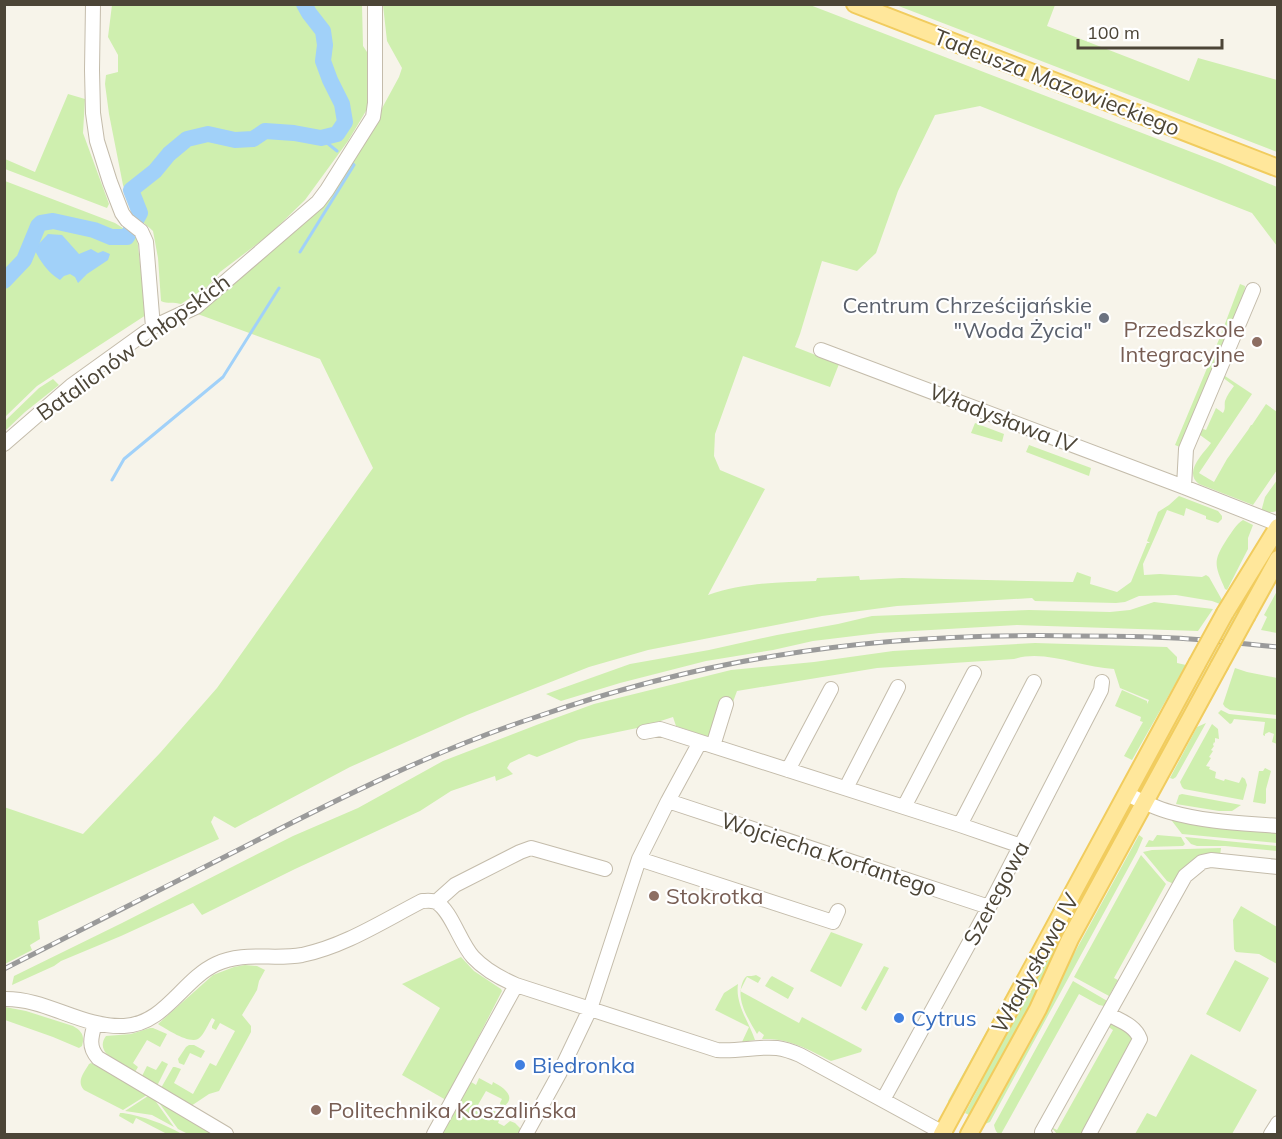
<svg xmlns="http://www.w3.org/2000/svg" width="1282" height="1139" font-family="Mulish,sans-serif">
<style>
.green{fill:#cfefaf}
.water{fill:#a1d1f9}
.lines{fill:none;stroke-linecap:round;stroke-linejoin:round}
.stream{stroke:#a1d1f9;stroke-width:3}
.river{stroke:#a1d1f9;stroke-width:16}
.minor-casing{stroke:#c4bcab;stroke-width:16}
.major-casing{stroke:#f1cc5e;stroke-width:20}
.minor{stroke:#fff;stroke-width:14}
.major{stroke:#ffe79b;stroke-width:16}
.rail-casing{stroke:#9a9a9a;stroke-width:5}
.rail{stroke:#fff;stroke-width:3;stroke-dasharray:9;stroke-linecap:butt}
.major-bridge-casing{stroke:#f1cc5e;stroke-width:20;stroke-linecap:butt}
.major-bridge{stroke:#ffe79b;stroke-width:16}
.worship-dot{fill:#6b7280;stroke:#fff;stroke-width:2}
.education-dot{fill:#8d6e63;stroke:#fff;stroke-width:2}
.shop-dot{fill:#3f7fe0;stroke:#fff;stroke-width:2}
.labels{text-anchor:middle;stroke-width:4.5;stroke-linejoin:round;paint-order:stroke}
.street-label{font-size:22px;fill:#4c4537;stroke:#fff}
.worship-label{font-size:22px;fill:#5b616d;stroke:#fff;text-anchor:end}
.education-label{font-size:22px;fill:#785e54;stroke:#fff;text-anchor:start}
.shop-label{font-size:22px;fill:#366cbe;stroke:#fff;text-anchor:start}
</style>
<rect width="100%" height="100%" fill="#f7f4ea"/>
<path class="green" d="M112,5H362L363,46L369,55V106L348,141L305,200L269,235L220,272L208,286L181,304C174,302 167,304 161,301L158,258L153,231L134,214L123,185L109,114L105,84L106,75L118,72V55L108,37Z
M383,5H810L1220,163L1277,187V246L1252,213L980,106L935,115L898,191L876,253L857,271L822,261L800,334L795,347L839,364L830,387L743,356L715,434L714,456L720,470L765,489L708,595C742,583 780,582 816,581L817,578L859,576L860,580L902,578L1073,582L1077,572L1091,577L1090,584L1117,592L1131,582L1147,543H1150L1147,541L1158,512L1169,505L1179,496L1218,511L1222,516V519L1218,523L1206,519V516L1186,508L1184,516L1167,510L1143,564L1144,575L1160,574L1202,577L1206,575L1209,577L1222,600L1220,604L1212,601L1176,595L1139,596L1125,602L1116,603L1035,601L1032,598L897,606L822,616L648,650L589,667L467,715L350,767L235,828L214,816L211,822L219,839L38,921L40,939L30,945L32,950L5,964L4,807L83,834L160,753L217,688L373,468L320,359L195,313L263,256L362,145L399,77L402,68L387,41Z
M896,5H1055L1047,26L1189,81L1198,58L1277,80V152Z
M68,94L85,99L83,133L109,204L107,208L5,169V159L35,172Z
M5,181L115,223L137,237L146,315L37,386L5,417Z
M1240,284L1245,286L1244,298L1182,448L1175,445L1220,337Z
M1222,374L1252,394L1199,473L1214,482L1227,459L1248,430L1251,425H1252L1266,404L1277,412V470L1253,505L1199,484C1183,472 1203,454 1211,443L1200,435L1198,431L1200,428L1206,430L1216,408L1223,413C1226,408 1224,406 1225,401C1227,395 1231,390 1234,386L1222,377Z
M53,379L59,385L25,412L5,431V421L39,388Z
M975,423L1004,434L1002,442L971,433Z
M1029,445L1091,468L1089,476L1026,452Z
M1277,480V511L1273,512H1261L1265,497Z
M1243,520L1253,525L1248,538V549L1227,590L1225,589C1214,564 1213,561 1227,539C1232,532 1236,524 1243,520Z
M1268,555L1272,557L1160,764L1156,762Z
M1277,591V633L1261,630L1267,617L1264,615Z
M1154,602L1213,609L1198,631L1017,625L879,633L813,641L773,650L706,661L620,683L561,701L546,694L630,664L709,650L777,635L838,624L872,616L1029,610L1110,612L1130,610Z
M1035,643L1167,647L1177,657V663L1186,665L1132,760L1124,756L1143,722L1140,721L1141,717L1115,706L1122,690L1147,701V704L1149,700L1120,688L1114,669C1082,668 1046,649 1014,659L877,668L737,691L730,710L711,738L676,726L673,717L642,727L579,740L537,757L529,754L510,763L507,768L513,774L496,781L495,776L451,791L420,811L295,869L202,915L193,903L121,936L61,961L54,966L12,985L14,976L122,923L293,836L358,808L443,761L539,724L594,704L731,670L814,662L893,651Z
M1235,668L1247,672L1277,678V715L1230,710L1225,707L1223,704Z
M1221,710L1229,714L1277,719V744L1272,742L1274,734L1269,732L1265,734V736L1263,735L1265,722L1234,719L1232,723L1230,724L1218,713Z
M1206,723L1176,777L1173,779L1170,778L1197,727Z
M1212,724L1218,729L1219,739L1215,738V743L1214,742L1213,745L1214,746L1211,750L1213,751L1209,757L1211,758L1206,766L1210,767L1209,769L1216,772L1215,778L1224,781L1225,779L1239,783L1242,777L1245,779L1247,785L1243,800L1184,789L1182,787L1180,782Z
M1265,768L1271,771L1266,789V802L1265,804L1253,802L1259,771H1263Z
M1182,794L1241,805L1232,811H1219L1176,804L1179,795Z
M1171,818L1277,832V843L1182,834L1172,821Z
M1117,823L1125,827L1029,1014L973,1117L965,1113L980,1085L999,1040Z
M1139,835L1143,838L1137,852L990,1122L985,1124L982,1122Z
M1157,835L1181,837L1185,844L1183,846L1145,847L1149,840L1153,841Z
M1185,837L1277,846V851L1225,846H1197L1191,844Z
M1221,848L1220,856L1174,884L1167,881L1143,852L1152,850Z
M1141,855L1166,884L1114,978L1118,980L1109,996L1074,977Z
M1055,905L1050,925L950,1105L948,1101L1037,940Z
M1241,906L1277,927V964L1259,954L1236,952L1234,949L1233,920Z
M831,932L863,944L841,987L810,971Z
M461,957L474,971L501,989L502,991L446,1100L402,1075L440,1008L402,984Z
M1235,960L1269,978L1240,1032L1206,1014Z
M245,965L257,966L265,970L259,981L257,990L242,1015L251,1026V1032L219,1091L209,1094L191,1106L161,1088L173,1067H175L181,1069L174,1083L193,1094L210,1063L216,1066L235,1031L220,1023L216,1030L212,1028V1026L215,1020L212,1018C208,1024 204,1035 198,1039C189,1044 166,1029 158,1024L213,975L234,967Z
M884,966L889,968L866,1011L861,1008Z
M756,975L761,978L758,983L747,977L740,991L799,1023L802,1017L862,1049L861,1052L831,1061C807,1049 789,1038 762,1039L764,1035L759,1031L757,1034C749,1020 736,1001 742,984C743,981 744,978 747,976C748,976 755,976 756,975Z
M772,976L794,988L788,999L765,986L770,978Z
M1073,981L1109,1002L1104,1006L1099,1005L1079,994L1001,1134C996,1134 995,1129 994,1125Z
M738,984C735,1004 749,1022 755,1040L742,1042L749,1027L715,1010L724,993Z
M5,1007L26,1011L73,1026C82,1031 85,1036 82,1046L79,1048L53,1037L5,1020Z
M1115,1023L1134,1036L1085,1134H1057L1051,1127L1057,1130L1113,1030L1107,1026L1109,1024Z
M150,1028H153L167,1034L160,1047L147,1040L133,1063L138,1067L135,1072C122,1064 93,1054 106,1036L131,1034Z
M189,1045H194L205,1051L201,1058L190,1053L184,1065L179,1063L178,1059L186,1047Z
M1191,1054L1257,1090L1232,1134H1135L1147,1113L1156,1117Z
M162,1061L168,1064L157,1086L142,1076L147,1066L156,1070Z
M91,1063L147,1095L123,1110L84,1090C76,1081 84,1073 89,1064Z
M479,1078L492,1085L493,1082C503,1087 518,1097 503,1107L501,1106L500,1103L502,1099L486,1091L475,1110L481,1114L487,1108C493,1109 497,1112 500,1118L498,1123L504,1126L510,1121L515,1123L520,1128V1134H439L468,1080L476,1085Z
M148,1096L154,1099L174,1127L152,1115L125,1111Z
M157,1100L215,1134H188L178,1129Z
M120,1113H123C146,1117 162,1123 182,1134H167L136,1118L133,1124L119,1116Z"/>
<path class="water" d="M48,234L62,235L79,254L91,249L98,253L103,251L110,254L108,260L87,274L78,283L75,277L70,274L64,276L60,280C47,272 41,262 34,249Z"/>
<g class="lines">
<path class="stream" d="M321,138L337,151
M300,252L354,165L349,161
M112,480L124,459L223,377L279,288"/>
<path class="river" d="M4,281L24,260L38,226L41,223L53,221L94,230L111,237H127L140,213L131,190L155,171L169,154L187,139L208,134L235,140L253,139L265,131L294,133L321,138L337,134L345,122L342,104L330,80L323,61L325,45L323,31L309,13L304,4"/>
<g class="minor-casing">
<path id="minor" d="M93,4L92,70L93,113L97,141L110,182L122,213L127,220L141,231L146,242L153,327
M821,350L1184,487L1278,524
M4,444L71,386L153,327L196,307L318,202L327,190L373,117L375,103V4
M1184,487L1186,449L1253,290
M644,732L660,729L960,825L1021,846
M713,746L726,704
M788,770L831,689
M846,788L898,687
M1127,794C1141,801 1155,808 1170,812C1205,822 1242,823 1278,826
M668,801L989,907
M904,807L974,673
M960,825L1034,682
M639,859L833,922L838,911
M436,902L455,885L520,852L531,848L605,869
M4,999C46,998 82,1028 124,1026C165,1024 182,980 216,964C243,951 274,960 302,955C345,946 383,921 422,901C426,901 432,900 436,902C451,910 460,943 473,957C485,970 500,978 516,985L717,1050C737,1052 757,1046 777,1048C785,1049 793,1052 800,1055L945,1134
M95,1023C91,1037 88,1047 98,1058L226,1134
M883,1100L989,907L1101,690L1102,682
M434,1134L516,985
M526,1134L559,1074L590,1009L639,859L668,801L700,742
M1045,1134L1042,1132L1185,876L1202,862L1211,860L1278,867
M1089,1134L1140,1039C1135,1025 1120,1021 1108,1014
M1271,1134L1278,1123"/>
</g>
<g class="major-casing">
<path id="major" d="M855,4L1278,168
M1225,613L1278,527
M1247,615L1278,559
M942,1134L1197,664
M969,1134L1038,1009L1070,939L1219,666"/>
</g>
<use href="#minor" class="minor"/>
<use href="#major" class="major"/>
<g class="rail-casing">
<path id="rail" d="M4,969C84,928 164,887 244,847C338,799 433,751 533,718C611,691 693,669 774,656C874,639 975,634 1076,636C1114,636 1152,636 1190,639C1219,641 1248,644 1278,647"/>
</g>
<use href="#rail" class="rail"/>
<g class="major-bridge-casing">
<path id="major-bridge" d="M1197,664L1225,613
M1219,666L1247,615"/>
</g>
<use href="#major-bridge" class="major-bridge"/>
</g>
<circle class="worship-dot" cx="1104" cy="318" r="6"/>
<g class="education-dot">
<circle cx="1257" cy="342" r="6"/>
<circle cx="654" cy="896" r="6"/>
<circle cx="316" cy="1110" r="6"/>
</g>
<g class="shop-dot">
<circle cx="899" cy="1018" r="6"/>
<circle cx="520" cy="1065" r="6"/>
</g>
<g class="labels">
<g class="street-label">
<text transform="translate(1057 82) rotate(21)" y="8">Tadeusza Mazowieckiego</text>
<text transform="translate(133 347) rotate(-36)" y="8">Batalionów Chłopskich</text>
<text transform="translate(1003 418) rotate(21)" y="8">Władysława IV</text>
<text transform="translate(829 854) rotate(18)" y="8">Wojciecha Korfantego</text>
<text transform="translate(996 893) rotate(-62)" y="8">Szeregowa</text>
<text transform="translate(1035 963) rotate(-61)" y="8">Władysława IV</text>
</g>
<g class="worship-label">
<text x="1092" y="313">Centrum Chrześcijańskie<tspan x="1092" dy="25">"Woda Życia"</tspan></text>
</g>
<g class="education-label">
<text x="1245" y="337" text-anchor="end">Przedszkole<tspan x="1245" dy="25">Integracyjne</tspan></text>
<text x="666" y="904">Stokrotka</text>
<text x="328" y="1118">Politechnika Koszalińska</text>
</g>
<g class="shop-label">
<text x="911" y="1026">Cytrus</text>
<text x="532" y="1073">Biedronka</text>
</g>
</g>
<rect width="1282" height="1139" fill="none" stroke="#4c4537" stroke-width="12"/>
<path d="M1078 39v9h144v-9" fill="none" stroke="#4c4537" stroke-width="3"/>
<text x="1087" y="39" font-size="18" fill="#4c4537" stroke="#ffffff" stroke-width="4.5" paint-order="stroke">100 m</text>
</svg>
